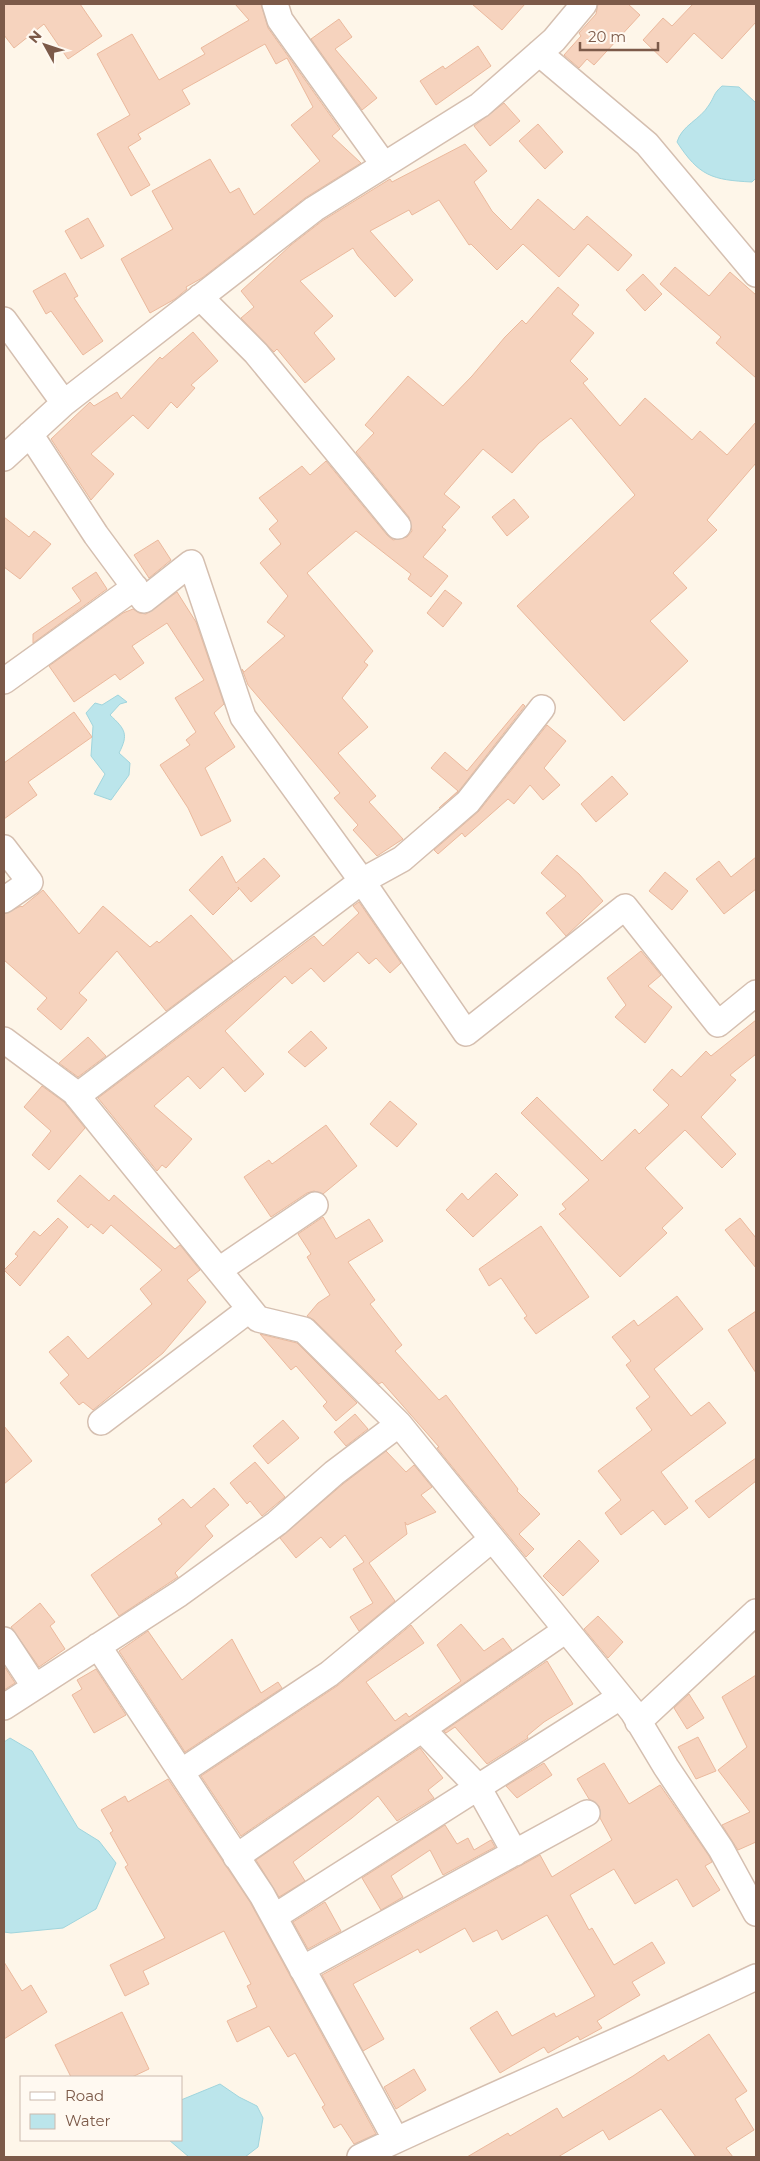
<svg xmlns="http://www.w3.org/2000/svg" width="760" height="2161" font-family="Montserrat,sans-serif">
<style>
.water{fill:#bbe5eb;stroke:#a0d5dd}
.building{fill:#f6d3be;stroke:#ebb99d}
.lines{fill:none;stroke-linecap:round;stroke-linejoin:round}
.minor-casing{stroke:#d5bfb0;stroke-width:28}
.minor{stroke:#fff;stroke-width:25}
</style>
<rect width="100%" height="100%" fill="#fef6e9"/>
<path class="water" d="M722,86L739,87L756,103V178L752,182C712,180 699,176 677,142C682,125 700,120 709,105C715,96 713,94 722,86Z
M118,695L127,702L120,704L110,715C125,729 129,734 119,753L130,763L129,775L111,800L94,794L105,774L91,756L93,726L86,713L95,703L102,705Z
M10,1738L32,1751L78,1828L99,1841L116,1863L96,1909L63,1928L11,1933L4,1932V1742Z
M220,2084L239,2097L257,2106L263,2118L258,2147L245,2157H189L169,2140H181V2100Z"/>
<path class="building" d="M4,4H80L102,36L68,59L44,24L14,48L4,35Z
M235,4H261L268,28L340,129L332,136L361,163L305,198L202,278L186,287L187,289L175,299L150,313L121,259L173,229L152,191L210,159L230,193L239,188L254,215L320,161L291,125L313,107L287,58L276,64L265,44L182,90L190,104L138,134L141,139L128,147L150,185L131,196L97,134L130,115L97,54L132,34L159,80L205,54L201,48L249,20Z
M472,4H525L502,30Z
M598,4H628L640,15L594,65L587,59L579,68L564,55L581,36L579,33L596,14Z
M693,4H756V22L722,59L694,33L667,63L643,40L663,18L672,26Z
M339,19L352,37L335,49L377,98L362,110L311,39Z
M478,46L491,66L436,105L420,81L443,66L445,69Z
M504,103L520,121L490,146L474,126Z
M538,124L563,152L545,169L519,141Z
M465,144L487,171L474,182L492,211L511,230L538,199L574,230L587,216L632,255L618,271L588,244L559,277L523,244L497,270L471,244L469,245L439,200L412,215L409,210L370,231L413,280L395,297L358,256L353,248L300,281L333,316L314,333L335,359L305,383L277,349L274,352L241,318L254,307L241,291L291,245L322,221L390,179L392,182Z
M88,218L104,246L81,259L65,231Z
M675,267L709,296L730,272L756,295V378L716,343L721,337L660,284Z
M65,273L78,296L74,298L103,341L83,355L51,311L46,314L33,291Z
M643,274L662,294L645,311L626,290Z
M558,287L579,305L572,314L594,333L570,361L588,379L583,383L620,426L645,398L692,440L700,431L727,455L756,422V463L707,520L717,530L673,573L687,588L650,621L688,661L624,721L517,606L635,495L571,418L539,443L512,473L483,449L444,494L460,507L442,527L446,530L423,557L448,576L431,597L408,579L411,574L356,531L307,573L373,651L364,662L368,665L342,698L368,727L338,753L376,796L369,802L403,839L377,856L353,830L358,825L334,798L340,793L248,685L242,669L244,672L285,636L267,622L288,596L260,563L281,544L269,529L278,521L259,498L302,466L310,475L326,461L387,535L393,540L407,537L412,531L409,517L356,452L374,433L365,425L408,376L443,406L472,376L505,337L522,320L526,324Z
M193,332L218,361L191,385L195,388L177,408L171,402L148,429L133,415L91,454L114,474L91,500L51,439L90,402L94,406L117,392L121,399L160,357L162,359Z
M514,499L529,517L507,536L492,517Z
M4,517L29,537L34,531L51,544L20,579L4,567Z
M158,540L171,560L149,578L134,555Z
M96,572L107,589L33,643V634L81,601L72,588Z
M445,590L462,603L443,627L427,613Z
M177,592L196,622L224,704L214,713L235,747L205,768L231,821L201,836L188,808L160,765L190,745L186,740L196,732L175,698L204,680L167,623L132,646L144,663L120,680L115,674L74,702L49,666L123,613L133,609L139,613L146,614Z
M523,704L525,706L458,792L439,808L458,791L431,768L445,752L467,771Z
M74,712L92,737L28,782L37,795L4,819V763Z
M547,725L566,741L544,768L560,785L543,800L530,785L514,804L508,799L465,837L462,833L438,854L434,850L479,811Z
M612,776L628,794L596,822L581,804Z
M557,855L579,874L603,901L566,936L546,913L566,896L541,873Z
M222,856L236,883L264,858L280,876L251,902L238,887L239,889L213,915L189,890Z
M756,857V889L724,914L696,879L719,861L731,877Z
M665,872L688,891L672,910L649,891Z
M43,890L79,934L103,906L150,947L157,941L159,943L191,915L233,961L166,1011L117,951L79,993L87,1000L61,1030L37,1009L47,998L4,960V914L21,906L22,907Z
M359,902L401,963L390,973L376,958L369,964L358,952L324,982L311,968L292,984L285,976L225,1031L264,1074L245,1092L223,1067L200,1089L188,1076L154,1106L192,1139L166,1168L162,1165L157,1171L98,1098L314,936L323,946L359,913L353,906Z
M641,951L661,975L648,986L672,1007L645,1043L615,1017L626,1005L607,978Z
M756,1020V1054L730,1075L736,1080L701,1117L736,1154L722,1168L685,1130L645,1168L683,1208L662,1228L667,1233L620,1277L559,1214L566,1209L562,1204L589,1180L521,1113L537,1097L602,1161L635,1129L639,1134L669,1105L653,1090L672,1069L681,1077L706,1051L711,1056Z
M311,1031L327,1048L305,1067L288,1052Z
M88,1037L106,1056L78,1077L59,1063Z
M42,1086L64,1102L85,1128L49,1170L32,1155L51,1131L24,1107Z
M390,1101L417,1124L397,1147L370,1124Z
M326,1125L357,1166L323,1194L314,1191L307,1193L271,1217L244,1177L269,1160L272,1164Z
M496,1173L518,1195L473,1237L446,1210L462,1193L468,1200Z
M80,1175L109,1201L114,1195L175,1249L180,1245L200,1270L187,1280L206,1302L163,1353L93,1410L83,1402L79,1405L60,1383L69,1375L49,1352L68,1336L88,1359L152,1304L140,1289L162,1270L111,1225L103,1234L91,1224L88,1228L57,1201Z
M323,1217L336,1239L369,1219L383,1241L348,1262L375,1300L370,1304L402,1345L395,1351L439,1400L446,1395L518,1489L517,1491L540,1514L519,1534L534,1549L526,1557L437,1448L439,1447L382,1382L379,1384L314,1320L307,1316L318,1303L330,1295L307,1257L311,1254L298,1234Z
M58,1218L68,1227L20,1286L4,1270L18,1256L15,1254L34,1231L40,1236Z
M740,1218L756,1238V1268L725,1230Z
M541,1226L589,1297L536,1334L524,1318L527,1316L501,1278L489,1286L479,1269Z
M677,1296L703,1329L654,1369L691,1416L709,1402L726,1423L661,1472L688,1508L665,1525L653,1510L621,1535L605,1513L621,1500L598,1471L652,1430L636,1408L650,1397L626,1365L631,1361L612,1337L634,1320L638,1326Z
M756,1311V1373L728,1330Z
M260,1334L297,1343L357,1403L336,1421L323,1406L327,1402L296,1366L291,1370Z
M355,1414L368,1429L346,1446L334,1432Z
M283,1420L299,1438L268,1464L253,1446Z
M4,1426L32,1461L4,1484Z
M386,1451L406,1472L414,1465L432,1487L421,1495L436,1512L407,1525L405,1522L407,1534L369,1563L395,1601L359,1631L350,1617L373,1603L353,1569L364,1562L345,1535L330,1548L321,1537L296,1558L280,1538L343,1484Z
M756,1458V1481L709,1518L695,1501Z
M255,1462L285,1497L262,1516L250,1501L247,1504L230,1483Z
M214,1488L229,1505L205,1526L213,1536L175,1573L178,1577L119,1616L91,1575L162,1524L158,1519L183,1499L191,1508Z
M579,1540L599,1561L563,1596L543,1576Z
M40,1603L55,1622L50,1626L65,1649L39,1667L11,1627Z
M598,1616L623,1642L608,1658L584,1629Z
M461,1624L484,1651L503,1638L512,1650L241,1836L201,1776L337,1686L411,1625L424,1643L366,1682L395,1721L406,1713L409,1717L461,1681L437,1645Z
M148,1631L182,1680L232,1639L261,1693L278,1682L282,1688L185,1752L119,1651Z
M547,1661L573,1704L544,1722L527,1736L528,1738L487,1764L455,1727L446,1733L444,1731Z
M4,1666L15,1683L4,1690Z
M96,1669L126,1715L94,1733L72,1695L82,1689L77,1680Z
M756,1675V1842L738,1850L722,1825L750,1812L718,1770L747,1747L722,1697Z
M689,1694L704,1718L687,1729L674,1708Z
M698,1737L716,1771L696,1779L678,1747Z
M420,1748L443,1778L428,1790L434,1798L397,1821L378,1796L352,1818L293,1862L305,1881L279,1897L256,1860Z
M544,1763L552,1775L517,1798L506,1786Z
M604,1763L629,1804L660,1785L709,1856L712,1862L705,1866L720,1890L693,1907L677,1879L635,1904L614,1869L570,1895L589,1930L592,1928L614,1965L652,1942L665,1963L632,1982L640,1995L597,2021L602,2028L580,2040L578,2036L548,2053L544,2047L500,2073L470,2028L497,2011L512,2036L554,2013L556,2017L595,1996L547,1915L502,1940L497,1930L473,1942L465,1928L420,1953L418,1949L353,1984L384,2039L363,2051L322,1975L540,1855L552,1877L612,1840L600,1818L599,1806L589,1799L577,1779Z
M168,1779L250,1902L376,2134L354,2144L341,2124L334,2128L322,2107L325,2105L295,2053L288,2057L269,2026L237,2042L227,2021L257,2007L247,1986L251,1984L224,1931L143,1971L149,1984L125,1996L110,1965L165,1938L125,1867L128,1865L110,1833L113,1831L101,1810L125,1796L128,1802Z
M445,1825L457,1844L468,1838L474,1850L491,1840L495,1847L443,1875L430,1850L391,1876L403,1897L381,1910L362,1878Z
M325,1902L341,1931L308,1949L293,1922Z
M4,1962L22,1991L31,1985L47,2012L4,2039Z
M122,2012L149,2069L132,2077H71L55,2045Z
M709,2034L747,2091L735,2099L754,2130L726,2148L733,2157H696L661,2109L609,2140L603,2130L558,2157H467L508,2133L510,2136L557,2108L563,2118L633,2076L664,2055L668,2061Z
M414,2069L426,2090L396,2109L384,2087Z"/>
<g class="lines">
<g class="minor-casing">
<path id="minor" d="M275,4L280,20L384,165
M539,53L647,144L756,274
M200,297L256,353L398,526
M4,320L64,403
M30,434L96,535L144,600L191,563L243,717L362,881L466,1033L625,907L718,1024L756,993
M4,458L64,403L314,209L480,105L554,40L584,4
M4,681L135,587
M4,848L30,882L4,900
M4,1040L74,1092L258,1319L304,1330L399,1424
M77,1096L362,881L402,859L468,802L542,708
M219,1270L315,1205
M101,1422L250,1309
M4,1640L35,1687
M98,1646L262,1895L396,2140
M4,1707L179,1594L277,1523L334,1473L399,1424L633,1712L666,1767L721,1849L756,1913
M638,1722L756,1612
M422,1729L478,1787L515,1853
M181,1772L329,1674L491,1540
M236,1857L566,1630
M274,1917L620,1697
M302,1969L587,1813
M360,2157C491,2095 625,2039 756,1977"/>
</g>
<use href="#minor" class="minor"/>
</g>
<rect width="760" height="2161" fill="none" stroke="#7c5a49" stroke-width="10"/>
<rect x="20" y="2076" width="162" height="65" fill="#fff9f1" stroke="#cbb9ae"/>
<rect x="30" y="2092" width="25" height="8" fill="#ffffff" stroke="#cbb9ae"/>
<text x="65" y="2101" font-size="15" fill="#7c5a49">Road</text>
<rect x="30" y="2114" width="25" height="15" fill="#bbe5eb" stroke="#cbb9ae"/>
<text x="65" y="2126" font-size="15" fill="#7c5a49">Water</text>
<g transform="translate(45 45) rotate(310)" stroke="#fff9f1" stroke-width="4" paint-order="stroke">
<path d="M0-4L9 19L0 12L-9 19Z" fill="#7c5a49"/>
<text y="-8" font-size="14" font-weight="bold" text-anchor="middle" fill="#7c5a49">N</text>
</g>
<path d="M580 42v8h78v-8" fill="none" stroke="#7c5a49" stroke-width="2.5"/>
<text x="588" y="42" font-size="15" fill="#7c5a49" stroke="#fff9f1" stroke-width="4" paint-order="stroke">20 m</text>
</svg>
